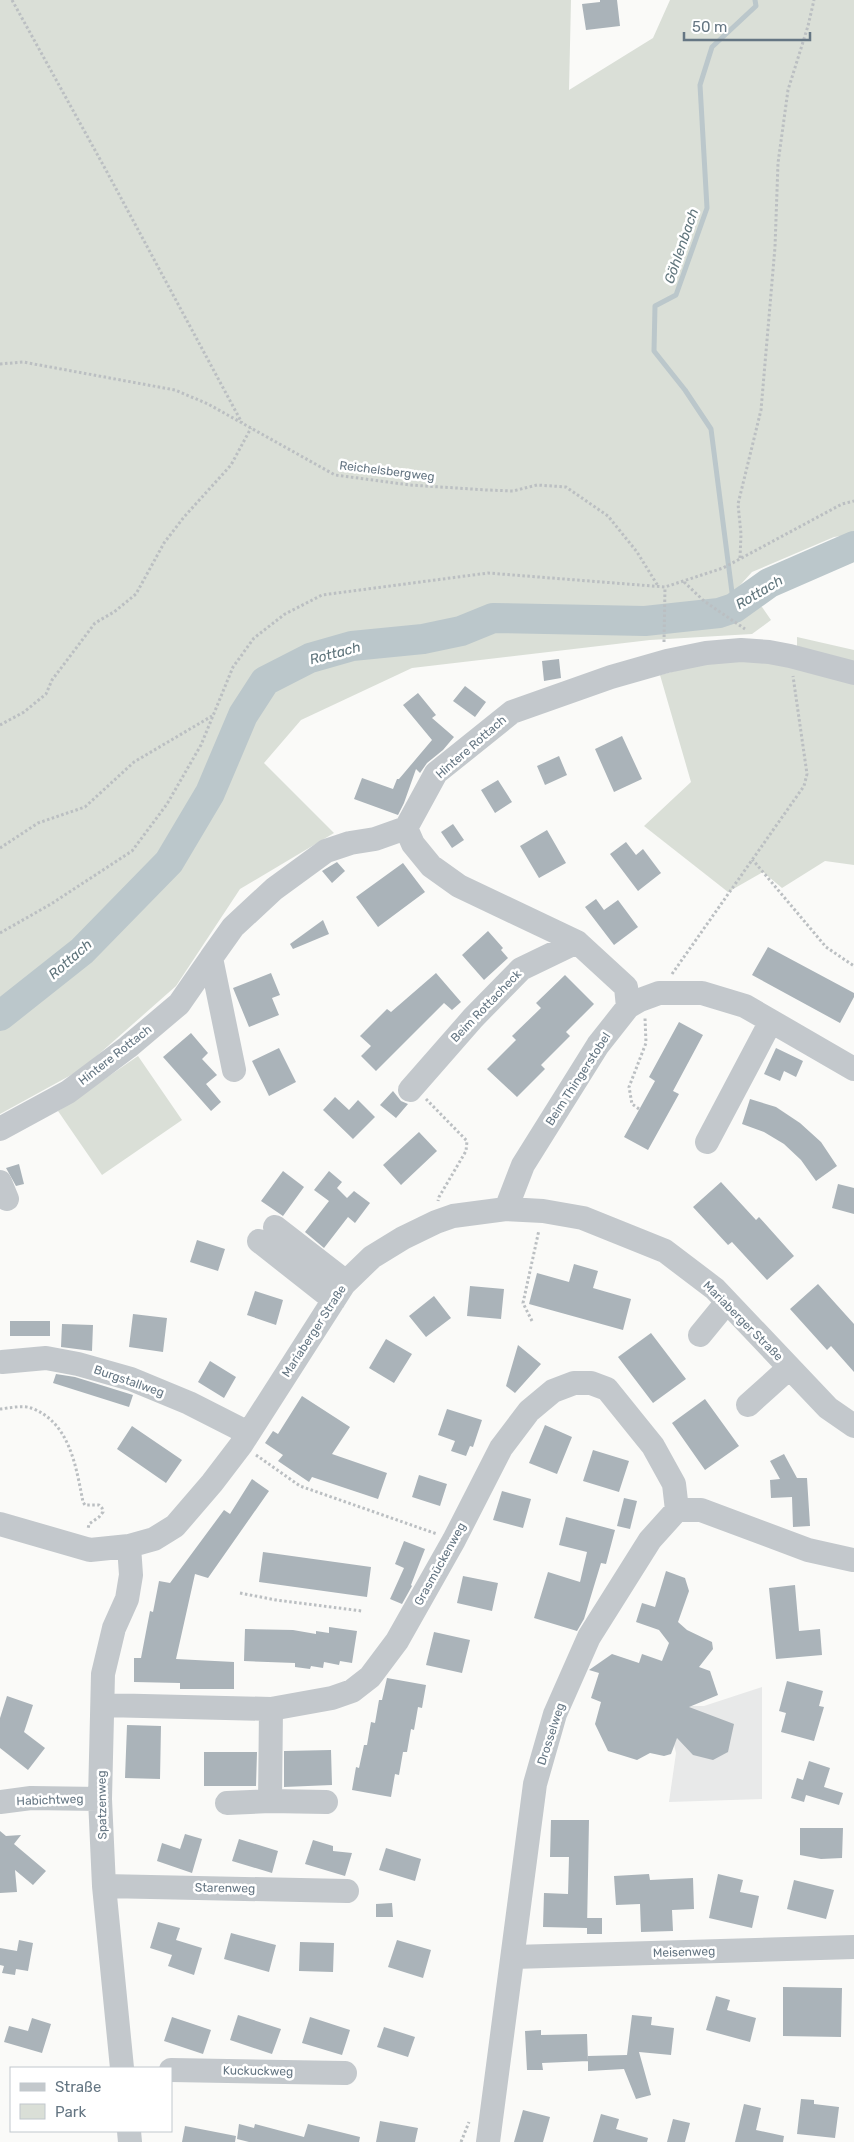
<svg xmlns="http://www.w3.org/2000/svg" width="854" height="2142" font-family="Rubik,sans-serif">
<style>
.built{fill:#e8e9e9}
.green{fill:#dadfd7}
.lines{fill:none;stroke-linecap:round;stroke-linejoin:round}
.stream{stroke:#bbc7cb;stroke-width:5}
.river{stroke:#bbc7cb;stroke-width:30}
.building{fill:#aab3b9}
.path{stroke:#bbbfc2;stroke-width:3;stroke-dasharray:2.5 2.5;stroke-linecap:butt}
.minor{stroke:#c3c8cc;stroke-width:24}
.labels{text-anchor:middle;stroke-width:5;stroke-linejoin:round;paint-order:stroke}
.street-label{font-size:12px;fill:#657683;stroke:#fff}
.water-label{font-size:14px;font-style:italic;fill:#60757c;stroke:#fff}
</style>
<rect width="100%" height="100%" fill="#fafaf8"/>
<path class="built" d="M762,1687V1799L669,1802L676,1753L672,1736L683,1706H704Z"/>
<path class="green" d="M0,0H571L569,90L653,38L670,0H854V534L834,537L752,572L724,603L762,607L771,620L752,634L650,640L412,668L301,720L264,763L334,833L240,889L176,986L82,1069L0,1114Z
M797,637L854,650V667L797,652Z
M754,659L854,682V865L825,861L782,888L763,872L728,892L644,826L691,782L660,675L702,664Z
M138,1056L182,1120L102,1175L58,1111Z"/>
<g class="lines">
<path class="stream" d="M734,608L711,429L685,390L654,351L655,306L676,295L707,208L700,85L712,47L756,6L755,0"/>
<path class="river" d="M0,1016L82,951L169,862L210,793L243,715L265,681L310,658L352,646L423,639L461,631L493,618L645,621L719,613L734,608L769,583L854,546"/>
</g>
<path class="building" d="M600,0H617L620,26L586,30L582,4L600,2Z
M559,659L561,678L544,681L542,661Z
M465,686L486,702L475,717L453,701Z
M418,693L436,715L432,718L454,737L443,750L427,763L420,773L416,769L404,803L398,815L354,799L362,778L393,789L397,779H399L432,740L403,705Z
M622,736L642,779L614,792L595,749Z
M559,756L567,775L545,785L537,766Z
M498,780L512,802L495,813L481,790Z
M453,824L464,840L452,848L441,832Z
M547,830L566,863L539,878L520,846Z
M626,842L636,855L643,849L661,873L638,891L610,854Z
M337,862L345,871L332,883L322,871Z
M403,863L425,892L378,927L356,897Z
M596,899L604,910L618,900L638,927L614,945L585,907Z
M323,920L329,934L293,949L290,944Z
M488,931L503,948L501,950L508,958L484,980L462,955Z
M768,947L854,993V997L840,1023L752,975Z
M271,973L280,995L272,998L279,1015L249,1027L233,988Z
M436,973L461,1002L452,1010L444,1003L376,1071L361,1056L371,1046L360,1036L387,1009L391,1012Z
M565,975L594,1004L566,1032L570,1036L541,1065L545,1069L517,1097L487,1069L516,1040L512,1036L541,1008L536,1003Z
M679,1022L703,1035L673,1091L679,1094L648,1150L624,1137L655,1081L649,1077Z
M191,1033L208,1053L202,1059L217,1075L206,1084L221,1102L211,1111L163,1057Z
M279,1048L296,1082L269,1096L252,1061Z
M776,1048L803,1061L796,1077L784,1071L780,1081L764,1074Z
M393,1091L401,1101L408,1104L396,1118L380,1105Z
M335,1097L349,1110L358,1100L375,1117L353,1139L323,1110Z
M750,1099L776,1107L800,1123L821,1142L837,1166L816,1181L801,1160L784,1144L764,1132L742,1124Z
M419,1132L437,1151L401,1185L383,1165Z
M19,1164L24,1184L16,1186L6,1168Z
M283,1171L304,1187L283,1216L261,1201Z
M329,1171L342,1182L337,1188L347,1198L354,1191L370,1203L355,1223L348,1217L324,1248L305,1232L329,1201L314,1190Z
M721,1182L756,1220L759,1217L794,1256L767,1280L732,1242L728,1245L693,1207Z
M838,1184L854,1188V1214L832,1208Z
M197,1240L225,1249L218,1271L190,1262Z
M574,1264L598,1271L593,1288L631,1299L623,1330L529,1304L537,1273L569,1282Z
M818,1284L854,1324V1372L831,1346L827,1350L790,1309Z
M470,1286L504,1289L501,1319L467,1316Z
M255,1291L283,1300L276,1325L247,1315Z
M434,1296L451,1318L426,1337L409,1316Z
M133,1314L167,1318L163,1352L129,1347Z
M10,1321H50V1336H10Z
M62,1324L93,1325L92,1351L61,1347Z
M651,1333L686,1379L653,1403L618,1357Z
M386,1339L412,1354L394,1383L369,1368Z
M518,1345L541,1364L515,1393L506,1386Z
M210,1361L236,1377L224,1398L198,1382Z
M56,1374L75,1377L133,1395L129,1407L53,1383Z
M302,1396L350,1427L332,1454L387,1473L378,1499L312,1477L309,1482L278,1461L283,1455L265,1443L273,1431L278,1434Z
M705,1399L739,1446L705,1470L672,1423Z
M447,1409L482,1420L473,1447L470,1446L466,1456L451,1451L455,1441L438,1435Z
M545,1425L572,1437L557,1474L529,1463Z
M132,1426L182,1460L166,1483L117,1449Z
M593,1450L629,1461L619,1492L583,1481Z
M784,1454L797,1478H807L810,1526L793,1527L792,1497L771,1498L770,1480L780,1479L770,1461Z
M419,1475L447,1484L440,1506L412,1497Z
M252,1479L269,1491L208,1578L195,1574L176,1659L234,1662V1689H180V1683L134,1682V1658H141L150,1611L153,1612L159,1581L170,1583L224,1510L230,1514Z
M502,1491L531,1499L523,1528L493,1520Z
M624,1498L637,1501L630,1529L617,1526Z
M566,1517L615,1530L606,1564L601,1563L584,1619L577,1631L534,1618L548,1572L580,1582L587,1552L559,1545Z
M404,1541L425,1549L411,1585L412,1586L402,1604L390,1599L404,1568L395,1564Z
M263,1552L371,1567L367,1597L259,1582Z
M666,1571L685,1578L689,1591L678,1622L687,1630L712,1642L713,1649L699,1667L710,1671L718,1695L689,1707L734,1724L728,1752L713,1760L693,1755L677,1738L671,1754L664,1756L650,1753L637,1760L608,1751L595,1724L601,1702L591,1698L599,1673L589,1670L612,1654L639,1663L642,1654L662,1661L669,1643L659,1630L636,1622L642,1603L655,1607Z
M463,1576L498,1583L492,1611L457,1603Z
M795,1585L799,1631L820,1629L822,1655L776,1659L769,1588Z
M329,1627L357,1631L352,1663L340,1661L339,1665L324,1662L323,1668L311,1666L310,1669L295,1667V1663L244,1661L245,1629L293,1630L316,1634V1631L329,1633Z
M434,1632L470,1640L462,1673L426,1665Z
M387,1678L426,1685L422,1708L418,1707L414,1730L411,1729L407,1752H403L399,1775L395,1774L391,1797L352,1790L356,1767L359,1768L364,1745H367L371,1722L375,1723L379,1700H382Z
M787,1681L823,1691L819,1706L824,1707L814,1741L781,1732L786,1713L779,1711Z
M7,1696L33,1705L24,1732L45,1748L28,1770L0,1748V1718Z
M127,1725L161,1726L160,1779L125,1778Z
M331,1750L332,1785L284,1787V1751Z
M204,1752H257L256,1786H204Z
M809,1761L830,1768L824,1787L843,1793L839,1805L806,1795L804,1802L791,1798L797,1778L803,1780Z
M551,1820H589L587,1928L543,1927L544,1893L568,1894L569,1857H550Z
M800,1828H843L842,1858L821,1859L800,1855Z
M0,1831L6,1836L21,1835L14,1844L46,1871L33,1885L15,1870L17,1892L0,1893Z
M185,1834L202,1839L192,1873L157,1861L162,1843L180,1849Z
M239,1839L278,1851L272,1873L232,1861Z
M313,1840L333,1846V1851L352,1853L345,1876L305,1864Z
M386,1848L421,1859L415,1881L379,1870Z
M649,1874L650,1880L693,1878L694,1909L672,1910L673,1931L641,1932L640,1904L616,1905L614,1876Z
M718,1874L743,1880L740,1892L759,1896L752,1928L709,1918Z
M794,1880L834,1890L826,1919L787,1909Z
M392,1903L393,1917H376V1904Z
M587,1918H602V1934H587Z
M158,1922L180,1928L176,1940L202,1948L194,1975L168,1966L172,1955L150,1948Z
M231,1933L276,1945L269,1972L224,1959Z
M19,1940L33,1943L28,1971L16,1969L15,1975L2,1973L4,1966L0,1965V1948L17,1951Z
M397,1940L431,1950L423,1978L388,1967Z
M300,1942L334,1943L333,1972L299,1971Z
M783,1987L842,1988L841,2037L783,2036Z
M716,1996L730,2000L727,2010L756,2018L750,2042L706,2030Z
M238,2015L281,2029L272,2054L230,2040Z
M632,2015L652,2017L651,2025L674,2028L671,2055L639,2052L651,2095L636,2099L624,2069L588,2071V2056L627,2055Z
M172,2017L211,2030L203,2054L164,2041Z
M310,2017L350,2030L342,2055L302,2043Z
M32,2018L51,2024L42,2053L4,2042L9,2026L28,2031Z
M384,2027L415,2037L408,2057L377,2047Z
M541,2030V2035L587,2034L588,2061L542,2063L543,2070H527L525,2031Z
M801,2099L814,2100V2104L839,2107L835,2138L797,2134Z
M744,2104L761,2108L756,2130L784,2136L783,2142H735Z
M523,2110L550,2117L543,2142H514Z
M601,2114L619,2119L616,2129L648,2138L647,2142H593Z
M673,2119L690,2123L685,2142H667Z
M380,2121L418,2128L415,2142H376Z
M239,2124L254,2128L255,2124L304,2137L308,2124L360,2137L359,2142H249L237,2139Z
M185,2126L236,2136L235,2142H182Z"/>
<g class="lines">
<path class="path" d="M12,0L107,172L242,423
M0,364L23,362L175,390L208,404L335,475L410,485L487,490L513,491L537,485L566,487L608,516L637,552L658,586
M740,558L741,534L738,504L761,410L775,247L778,163L788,90L808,26L814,0
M684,582L704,601L745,629
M664,642L665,587
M0,725L24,712L46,694L52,680L95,623L114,612L136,594L164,543L184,517L231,465L251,428
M0,848L38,823L85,807L134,762L212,716
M752,859L826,947L854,966
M0,933L51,904L132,851L167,804L201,745L233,667L254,638L285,614L322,595L488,573L665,587L723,568L842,504L854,501
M672,974L804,786L807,774L793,676
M426,1099L467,1141L466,1151L439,1197L438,1201
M639,1109L632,1104L629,1087L646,1043L645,1018
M532,1321L523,1303L539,1230
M0,1409C9,1408 23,1405 31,1408C70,1422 76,1467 83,1502L85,1505H99L102,1508L103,1512L99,1517L89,1524L88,1529
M256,1455L300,1486L437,1534
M240,1593L276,1600L362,1611
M461,2142L469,2122"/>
<path class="minor" d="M406,828L413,844L431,866L459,886L577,942L626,987L628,1007
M234,1070L211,958L233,927L274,889L326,851L350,843L375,839L406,828L436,773L512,712L611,677L667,661L706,653L741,650L769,652L790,656L854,673
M410,1090L473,1018L521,969L577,942
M0,1129L68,1092L128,1047L179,1004L211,958
M707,1142L771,1021
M0,1182L7,1199
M506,1209L523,1165L598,1045L628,1007L640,1000L659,993H702L745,1006L854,1069
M275,1227L346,1282
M259,1241L334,1300
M700,1335L727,1302
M2,1362L46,1358L78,1364L131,1379L189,1403L248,1433
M748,1405L789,1368
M0,1524L90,1550L129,1546L154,1539L175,1526L212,1483L241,1445L344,1284L372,1257L403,1238L436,1222L453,1216L506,1209L543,1211L583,1218L665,1251L715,1289L828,1408L854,1426
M103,1705L271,1709L332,1698L352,1691L370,1677L397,1641L454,1540L501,1448L529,1411L553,1391L574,1383H591L607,1389L653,1446L674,1484L677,1510
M270,1801L271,1709
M0,1802L31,1798L100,1799
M227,1803L270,1801L326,1802
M104,1886L347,1891
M513,1957L854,1947
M122,2068L104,1886L100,1799L103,1674L114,1628L127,1599L131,1575L129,1546
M171,2070L345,2073
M129,2131L130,2142
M488,2142L535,1784L555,1714L589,1637L650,1540L677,1510H701L808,1550L853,1560"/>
</g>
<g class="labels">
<g class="street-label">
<text transform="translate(387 471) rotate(7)" y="4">Reichelsbergweg</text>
<text transform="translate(471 747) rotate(-41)" y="4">Hintere Rottach</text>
<text transform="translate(486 1006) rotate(-46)" y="4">Beim Rottacheck</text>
<text transform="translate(115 1055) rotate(-38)" y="4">Hintere Rottach</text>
<text transform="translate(578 1079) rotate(-57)" y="4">Beim Thingerstobel</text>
<text transform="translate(743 1321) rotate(45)" y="4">Mariaberger Straße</text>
<text transform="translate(314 1331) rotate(-57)" y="4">Mariaberger Straße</text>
<text transform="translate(129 1381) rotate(19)" y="4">Burgstallweg</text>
<text transform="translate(440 1564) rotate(-61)" y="4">Grasmückenweg</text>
<text transform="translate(551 1734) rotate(-72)" y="4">Drosselweg</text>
<text transform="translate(50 1800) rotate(-2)" y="4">Habichtweg</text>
<text transform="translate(102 1805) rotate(-91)" y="4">Spatzenweg</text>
<text transform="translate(225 1888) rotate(1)" y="4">Starenweg</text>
<text transform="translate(684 1952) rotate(-2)" y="4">Meisenweg</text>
<text transform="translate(258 2071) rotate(1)" y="4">Kuckuckweg</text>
</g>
<g class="water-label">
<text transform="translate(681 246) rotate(-71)" y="5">Göhlenbach</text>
<text transform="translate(759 592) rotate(-31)" y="5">Rottach</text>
<text transform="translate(335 653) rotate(-15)" y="5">Rottach</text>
<text transform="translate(70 959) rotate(-41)" y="5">Rottach</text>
</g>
</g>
<rect x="10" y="2067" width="162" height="65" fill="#ffffff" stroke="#c1c8cd"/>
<rect x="20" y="2083" width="25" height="8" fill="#c3c8cc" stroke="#c1c8cd"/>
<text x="55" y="2092" font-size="15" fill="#657683">Straße</text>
<rect x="20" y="2104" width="25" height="15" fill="#dadfd7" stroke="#c1c8cd"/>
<text x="55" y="2117" font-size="15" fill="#657683">Park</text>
<path d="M684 32v8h126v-8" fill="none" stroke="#657683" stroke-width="2.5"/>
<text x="692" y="32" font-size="15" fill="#657683" stroke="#ffffff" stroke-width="4" paint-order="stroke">50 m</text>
</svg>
